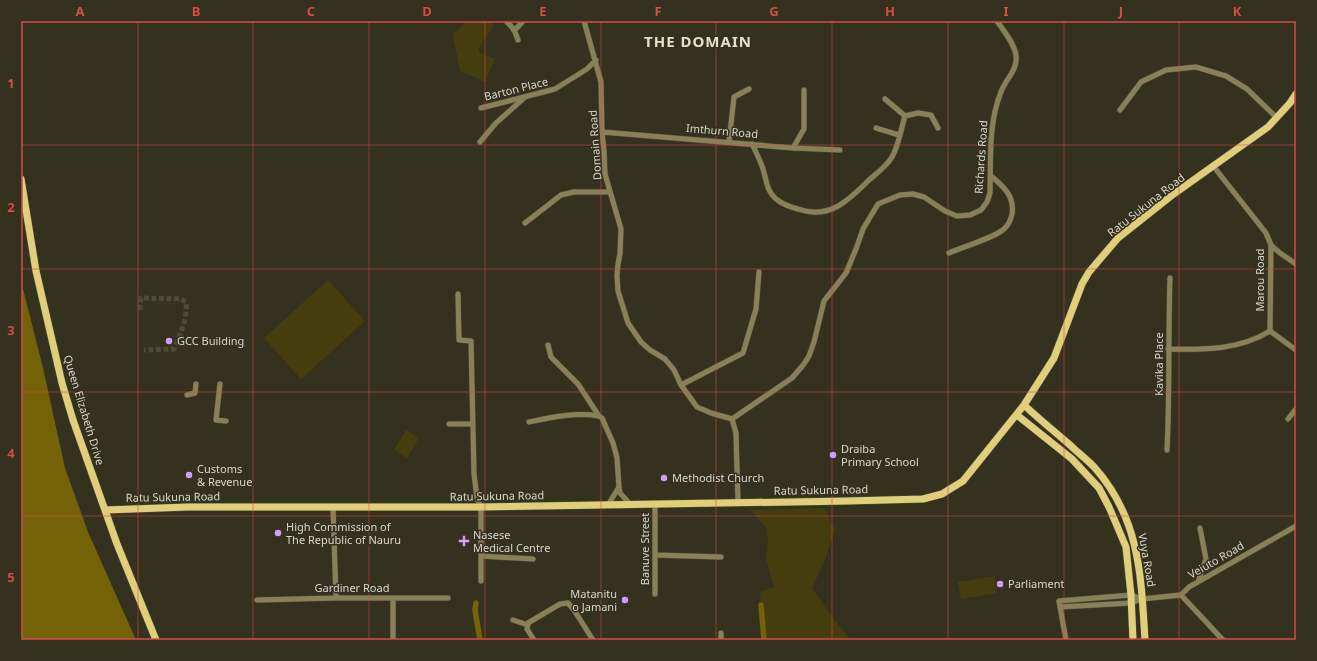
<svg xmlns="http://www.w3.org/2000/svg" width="1317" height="661" font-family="'Noto Sans',sans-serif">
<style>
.green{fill:#463d0f}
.water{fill:#736208}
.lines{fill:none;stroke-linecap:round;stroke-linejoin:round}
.canal{stroke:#736208;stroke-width:5.5}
.minor-tunnel{stroke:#4e4a39;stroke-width:5;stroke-dasharray:5 2.5;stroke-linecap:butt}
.minor-casing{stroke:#534f3e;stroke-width:6}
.major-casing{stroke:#534f3e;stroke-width:8}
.minor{stroke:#888059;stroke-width:5}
.major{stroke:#e0ce7a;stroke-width:7}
.grid{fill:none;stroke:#d74b49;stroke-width:1;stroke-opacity:0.55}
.poi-dot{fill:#d09dff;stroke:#35311f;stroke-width:1.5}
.labels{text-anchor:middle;stroke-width:3;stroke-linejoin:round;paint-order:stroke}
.street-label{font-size:11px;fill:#d9d7cc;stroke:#35311f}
.poi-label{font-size:11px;fill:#d9d7cc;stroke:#35311f;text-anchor:start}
.district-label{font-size:15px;font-weight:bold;letter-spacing:1px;fill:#e4dfc9;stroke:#35311f}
.neatline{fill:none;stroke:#d74b49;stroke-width:1.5}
.grid-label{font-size:13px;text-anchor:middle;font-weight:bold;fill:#d74b49}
</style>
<rect width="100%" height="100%" fill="#35311f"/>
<path class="green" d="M467,21H490L494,26L482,42L478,52L495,59L485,82L460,71L453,34Z
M328,280L365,321L301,379L264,338Z
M406,430L419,438L407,458L394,450Z
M824,508L835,530L825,560L812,588L836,622L851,640H764L760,592L774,587L766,559L768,541L766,527L750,510Z
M995,576L997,593L961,599L958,582Z"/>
<path class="water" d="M21,281L43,368L65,468L88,532L136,640H21Z"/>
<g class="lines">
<path class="canal" d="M476,603L475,610L480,640
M761,605L764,640"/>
<path class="minor-tunnel" d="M140,310L141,298L181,299L186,302C187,321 181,332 174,349L144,350"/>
<g class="minor-casing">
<path id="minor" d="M506,21C513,27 515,31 518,40
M584,21L601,82L602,132L604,151L605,174L621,229L620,254L618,264L617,275L618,291L628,323L641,342L650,350L665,359L674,370L681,385L697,407L711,413L732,419L736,433L738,502
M515,30L523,21
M481,108L555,89L587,69L596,60
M1120,110L1141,82L1166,70L1196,67L1226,76L1247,89L1276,117
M905,116L918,113L931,115L938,128
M876,128L899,135
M602,132L793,148L840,150
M480,142L496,123L524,98
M729,142L734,97L749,89
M752,144C756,152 760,160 763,169C767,181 766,190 776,199C782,204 790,207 798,209C829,220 848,201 869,180C877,173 886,167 892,157C899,145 901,129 905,116L885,99
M793,148L804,129V90
M1214,167L1266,233L1271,245L1270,331
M525,223L561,195L574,192H610
M1271,245L1280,253L1296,264
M949,253C962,247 997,237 1005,228C1009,224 1011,219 1012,214C1015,196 1003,186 991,176
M458,294L459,340L471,341L474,474L477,498L481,507V581
M1270,331L1296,350
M548,345L551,357L578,384L599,416L602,418L613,443L617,458L619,487L620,493L630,504
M1168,349C1203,350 1240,350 1270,331
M220,384L216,420L226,421
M681,385L743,353L756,309L759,272
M187,395L195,393L196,384
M732,419L792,378L804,364L809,356L814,342L824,301L846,273L856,249L863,229L878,204L900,195L913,194L924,197L945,211L957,216L970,215L981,210L987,202L990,193C991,160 988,124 1001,92C1005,80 1018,70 1016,56C1015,44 1003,30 997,21
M1288,419L1296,409
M529,422C553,417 575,412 599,416
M449,424H473
M1167,450C1170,393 1168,336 1170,278
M608,505L619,487
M333,507L336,598
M655,555L721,557
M481,556L533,559
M1198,582L1206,559L1200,528
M655,594V504
M1181,595L1223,640
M393,598V640
M257,600L336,598H448
M1060,607L1131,603L1142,599L1181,595L1189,587L1296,526
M513,620L528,625
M721,633V640
M534,640L527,629L528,623L560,604L568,603L574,610L593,640
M1066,640L1059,601L1131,595L1142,599"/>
</g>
<g class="major-casing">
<path id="major" d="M21,179L36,271L62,383L73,420L117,544L156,640
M1024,405C1039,419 1055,432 1070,445C1078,453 1088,460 1095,468C1140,519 1141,576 1145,640
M1017,415L1072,459L1099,488L1109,507L1126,547L1131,595L1133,640
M105,510L188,507H481L847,501L923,499L942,494L963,481L1024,405L1054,358L1082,284L1089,272L1118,238L1171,196L1268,127L1290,103L1296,94"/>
</g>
<use href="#minor" class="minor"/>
<use href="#major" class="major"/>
</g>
<path class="grid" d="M138,21V640M253,21V640M369,21V640M485,21V640M601,21V640M716,21V640M832,21V640M948,21V640M1064,21V640M1179,21V640M21,145H1296M21,269H1296M21,392H1296M21,516H1296"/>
<g class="poi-dot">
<circle cx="169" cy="341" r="4"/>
<circle cx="833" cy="455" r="4"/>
<circle cx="189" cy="475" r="4"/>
<circle cx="664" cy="478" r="4"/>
<circle cx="278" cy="533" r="4"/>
<path d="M462 535h4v4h4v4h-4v4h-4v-4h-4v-4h4z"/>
<circle cx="1000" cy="584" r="4"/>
<circle cx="625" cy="600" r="4"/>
</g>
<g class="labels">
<g class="street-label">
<text transform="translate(516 89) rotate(-14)" y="4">Barton Place</text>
<text transform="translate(722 131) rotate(5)" y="4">Imthurn Road</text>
<text transform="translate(595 145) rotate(-94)" y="4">Domain Road</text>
<text transform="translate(981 157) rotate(-86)" y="4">Richards Road</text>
<text transform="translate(1146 205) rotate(-38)" y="4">Ratu Sukuna Road</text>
<text transform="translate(1260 280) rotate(-90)" y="4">Marou Road</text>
<text transform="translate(1159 364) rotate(-90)" y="4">Kavika Place</text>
<text transform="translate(84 410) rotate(73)" y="4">Queen Elizabeth Drive</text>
<text transform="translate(821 490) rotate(-1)" y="4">Ratu Sukuna Road</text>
<text transform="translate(497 496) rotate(-1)" y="4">Ratu Sukuna Road</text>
<text transform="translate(173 497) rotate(-1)" y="4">Ratu Sukuna Road</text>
<text transform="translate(645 549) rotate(-90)" y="4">Banuve Street</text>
<text transform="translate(1147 560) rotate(80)" y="4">Vuya Road</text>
<text transform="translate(1216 560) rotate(-30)" y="4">Veiuto Road</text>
<text x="352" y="592">Gardiner Road</text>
</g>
<g class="poi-label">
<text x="177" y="345">GCC Building</text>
<text x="841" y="453">Draiba<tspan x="841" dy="13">Primary School</tspan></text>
<text x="197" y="473">Customs<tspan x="197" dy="13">&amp; Revenue</tspan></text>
<text x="672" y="482">Methodist Church</text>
<text x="286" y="531">High Commission of<tspan x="286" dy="13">The Republic of Nauru</tspan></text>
<text x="473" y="539">Nasese<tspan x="473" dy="13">Medical Centre</tspan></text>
<text x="1008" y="588">Parliament</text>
<text x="617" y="598" text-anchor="end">Matanitu<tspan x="617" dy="13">o Jamani</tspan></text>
</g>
<g class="district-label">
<text x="698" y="47">THE DOMAIN</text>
</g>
</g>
<rect width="1317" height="661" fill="none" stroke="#35311f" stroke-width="44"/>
<rect x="22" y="22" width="1273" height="617" class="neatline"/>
<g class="grid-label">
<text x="80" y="16">A</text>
<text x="196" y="16">B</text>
<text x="311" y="16">C</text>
<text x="427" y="16">D</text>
<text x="543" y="16">E</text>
<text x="658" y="16">F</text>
<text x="774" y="16">G</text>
<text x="890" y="16">H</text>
<text x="1006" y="16">I</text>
<text x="1121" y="16">J</text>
<text x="1237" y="16">K</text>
<text x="11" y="88">1</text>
<text x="11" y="212">2</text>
<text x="11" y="335">3</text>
<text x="11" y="458">4</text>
<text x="11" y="582">5</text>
</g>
</svg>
